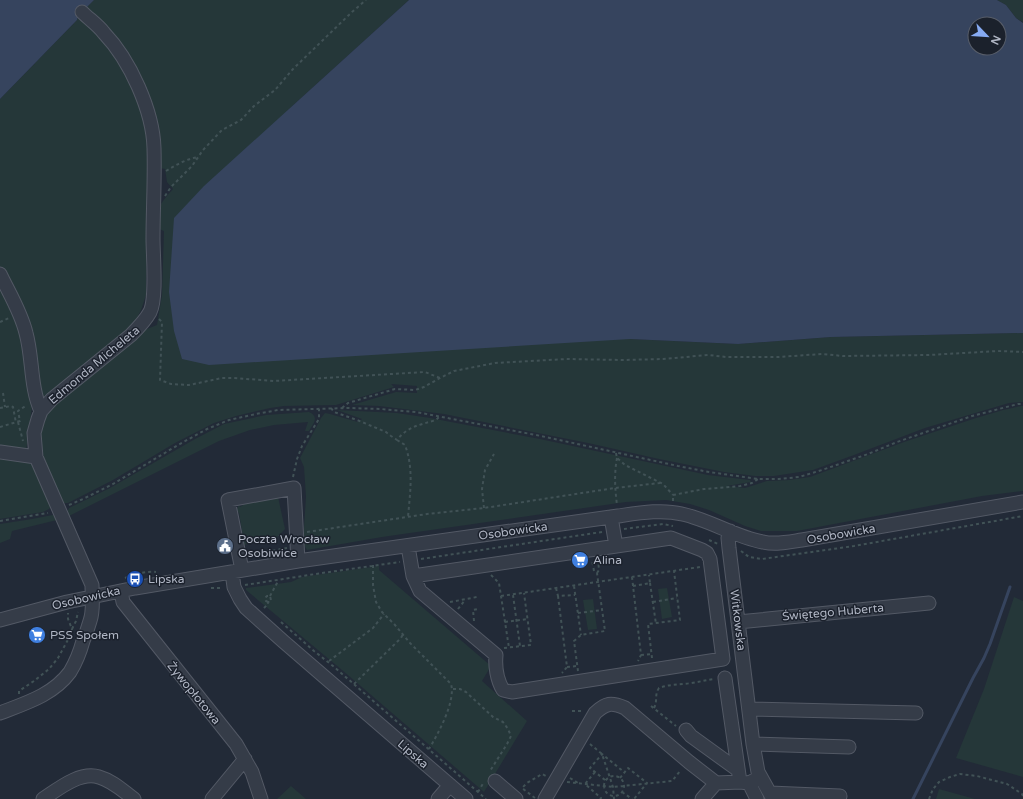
<svg xmlns="http://www.w3.org/2000/svg" width="1023" height="799" font-family="'Varela Round',sans-serif">
<style>
.green{fill:#253739}
.water{fill:#36445e;fill-rule:evenodd}
.lines{fill:none;stroke-linecap:round;stroke-linejoin:round}
.stream{stroke:#36445e;stroke-width:3}
.minor-casing{stroke:#535965;stroke-width:15}
.path{stroke:#415256;stroke-width:2;stroke-dasharray:3 3;stroke-linecap:butt}
.minor{stroke:#353c48;stroke-width:13}
.labels{text-anchor:middle;stroke-width:3;stroke-linejoin:round;paint-order:stroke}
.street-label{font-size:12px;fill:#b0b6c4;stroke:#1b212c}
.poi-label{font-size:12px;fill:#b0b6c4;stroke:#1b212c;text-anchor:start}
</style>
<rect width="100%" height="100%" fill="#222a37"/>
<path class="green" d="M94,0H409L287,111L630,339L738,344L831,337L1023,333V402L1009,403L925,428L854,455L813,470L774,476H755L724,472L659,459L588,443L444,414L379,406L352,405L396,392L417,393V386L391,384L394,387L336,405L284,406L270,408L236,416L214,423L175,443L113,480L68,503H64L61,500L58,494L44,458L40,443L41,428L46,416L57,402L142,331L157,325L162,295L164,231L159,229C158,206 158,206 173,189L167,182L165,169L159,168L148,170L146,295L141,310L137,318L126,332L43,401L32,406L26,452L27,460L33,466L51,506L49,509L43,512L0,519V99L77,20L78,16Z
M997,0H1023V22L1016,18L1006,5Z
M1021,406H1023V491L982,496L797,531H761L745,526L709,510L690,504L666,500L626,502L382,537L307,550L303,543L306,497L304,467L300,458L321,418L325,413L330,414L358,422L362,419L337,410L397,413L430,418L540,439L708,475L750,480L751,482L727,486L745,488L767,481L789,480L810,477L904,442L976,418L1003,410Z
M309,412C320,417 313,424 309,431H305L308,422L274,425L250,430L219,441L67,517V512L69,508L110,488L195,439L224,424L266,415Z
M278,497L285,529L275,539L273,540L268,537H264L258,542L243,545V543L244,542L239,513L236,511L239,505L240,507L246,503Z
M53,515L56,516L57,520L12,531L10,539L0,543V524L32,519Z
M379,566V570L491,666L482,681L527,721L484,792L342,670L246,590V588L291,582L302,577Z
M667,588L672,617L662,619L658,589Z
M1014,597L1023,601V777L956,758L984,689Z
M593,599L597,629L588,630L583,600Z
M291,786L306,799H277Z
M939,789L975,799H936Z"/>
<path class="water" d="M0,0H94L78,16L77,20L0,99Z
M409,0H997L1006,5L1016,18L1023,23V333L831,337L738,344L630,339L209,365L182,359L174,331L169,292L174,218L204,186ZM975,24H999V48H975Z"/>
<g class="lines">
<path class="stream" d="M913,799L973,678L984,658L990,644L1010,587"/>
<g class="minor-casing">
<path id="minor" d="M0,274C9,293 21,312 26,333C33,358 30,387 41,411
M0,452L36,457
M611,517L616,546
M730,531L728,538L729,548L753,744L758,772L773,799
M408,546L413,576L671,538L702,550L707,553L710,559L723,659L512,692L503,690C497,680 495,666 496,655L420,591L413,576
M242,570L228,500L294,488L298,561
M232,572L234,587L240,599L246,608L284,642L466,799
M121,591L123,602L236,744L252,772L261,799
M0,620L67,602L135,588L298,561L618,516C639,513 662,509 682,514C710,520 735,537 763,542C776,545 789,542 802,540L1023,502
M738,622L929,603
M725,678L740,782
M749,709L916,713
M0,713C26,703 53,695 70,672C76,662 80,652 83,641C86,634 88,628 90,621C94,610 92,596 92,585L36,457L34,433L38,419L41,411L52,399L131,335C138,328 145,321 150,312C157,298 153,256 153,239C153,209 155,178 154,148C153,111 130,60 104,33C98,25 89,19 82,12
M686,730L691,736L738,770
M753,744L849,747
M495,781L516,799
M749,783L757,799
M770,793L840,796
M43,799C58,789 80,771 99,777C113,781 123,791 134,799
M212,799L245,759
M438,799L450,785
M545,799L595,713C606,703 611,702 625,708L689,762L716,783L740,782L749,783L760,777
M702,799L716,783"/>
</g>
<path class="path" d="M166,171C176,165 186,159 198,157
M165,196L171,187L192,166L203,150L222,130L241,120L254,106L275,90L293,69L352,12L366,0
M159,319L162,322L160,380L171,384L189,385L222,378H234L274,381L425,372L440,378
M0,322L9,318
M3,393L5,407
M0,408L11,406L13,407L16,423
M331,408L334,412L357,420L386,432L391,436L397,440C408,426 420,425 436,420L439,417
M342,408L348,403L395,389L415,390L424,387L440,378L454,371L495,363L566,359L623,360L663,359L708,355L726,357H778L822,354L843,356L929,355L998,351L1023,352
M18,422L23,441
M0,427L20,421L18,411L27,405
M397,440L405,445C414,469 410,493 408,517
M616,453L617,458L625,465L663,484L673,495
M617,458C614,474 615,489 617,505
M293,477L297,459L302,446L319,419V409
M673,501V495L704,489L740,486L752,483L758,479
M69,505L83,499L113,484L178,445L207,429L229,420L256,414L278,410L349,408L381,409L416,412L541,436L678,466L709,472L758,479H779L799,477L822,470L868,454L897,442L972,416L1018,404H1023
M484,508L482,489L485,470L494,454
M0,521L48,513
M624,529L663,524L673,526
M307,532L427,514L484,508L615,488L660,483
M279,535L286,541
M709,540L718,544
M741,551L749,557L762,559L854,546L1023,516
M249,555L287,548
M421,559L602,532
M373,565V585L376,602L382,612L395,625L410,643L451,684C456,701 438,734 429,749
M597,573L599,570L598,559
M491,575L499,583L509,648
M632,577L641,655L638,661
M125,578C134,574 146,571 156,572
M650,583L656,624
M245,585L322,573L400,562
M574,586L581,635
M633,586L650,583L649,575
M211,588H222
M556,588L558,596L575,595
M513,595L520,646
M270,596L277,583L278,580
M501,596L700,567
M558,596L567,667L562,673
M450,602L477,597
M653,602L677,598
M264,608L268,604V602H270L271,600L270,596H267L266,597L265,599L266,601L268,602
M458,609L465,600
M578,613L602,610
M474,621L473,610L478,609
M281,622L314,651L333,666L486,799
M505,622L528,619
M72,629L76,621L78,612
M504,648L531,645L524,593
M641,655L652,654
M652,658L648,624L680,620L674,571
M329,661L373,628L384,614
M567,667L577,666
M578,671L574,641L581,635L605,631L597,573L594,571L592,560
M354,684L401,638L403,634
M453,689H460L466,692L493,717L503,722L508,729L511,736L507,744L490,771
M19,694V691L34,681L49,669L58,658L70,636L72,629L68,619V613
M651,706L676,726
M654,708C658,701 654,695 659,688C669,684 680,685 691,683C699,682 706,680 714,679
M572,711H584
M590,744L602,754L613,787L614,799
M595,772L585,784L601,798L600,799
M604 786a10 10 0 1 1 20 0a10 10 0 1 1-20 0Z
M570,778L578,783
M620,778L628,768L647,783L634,799
M605,780L590,768L602,754L624,772
M567,782L613,787L672,781L681,770
M478,792L484,782
M622,792L632,799
M535,798L522,788L527,783L542,774L546,776
M929,799L933,789L939,782L950,777L960,774L977,776L1007,784L1022,794L1023,796"/>
<use href="#minor" class="minor"/>
</g>
<defs>
<g id="civic-disc" transform="scale(0.9)"><circle r="9.5" fill="#5c6f8a" stroke="#1b212c"/><path d="M-.6-6.5H3V-4.5H.6V-3L4-1V1h2V6H-6V1h2V-1L-.6-3ZM-1.2 2.5V6h2.4V2.5Z" fill="#fff"/></g>
<g id="supermarket-disc" transform="scale(0.9)"><circle r="9.5" fill="#3f7fe0" stroke="#1b212c"/><path d="M-6-5.5h2.5l.6 2H6L4.5 2H-2.5L-4.4-4H-6ZM-1.5 3.2a1.3 1.3 0 1 0 .1 0ZM3 3.2a1.3 1.3 0 1 0 .1 0Z" fill="#fff"/></g>
<g id="bus-disc" transform="scale(0.9)"><circle r="9.5" fill="#1a4fb4" stroke="#1b212c"/><path d="M-5-6H5V4H4V6H2V4H-2V6H-4V4H-5ZM-3.5-4V0h7V-4ZM-3.5 1.2v1.5H-2V1.2ZM2 1.2v1.5H3.5V1.2Z" fill="#fff"/></g>
</defs>
<g fill-rule="evenodd">
<use href="#civic-disc" x="225" y="546"/>
<use href="#supermarket-disc" x="580" y="560"/>
<use href="#bus-disc" x="135" y="579"/>
<use href="#supermarket-disc" x="37" y="635"/>
</g>
<g class="labels">
<g class="street-label">
<text transform="translate(94 365) rotate(-40)" y="4">Edmonda Micheleta</text>
<text transform="translate(513 531) rotate(-8)" y="4">Osobowicka</text>
<text transform="translate(841 534) rotate(-10)" y="4">Osobowicka</text>
<text transform="translate(86 598) rotate(-13)" y="4">Osobowicka</text>
<text transform="translate(833 612) rotate(-5)" y="4">Świętego Huberta</text>
<text transform="translate(738 620) rotate(83)" y="4">Witkowska</text>
<text transform="translate(194 693) rotate(51)" y="4">Żywopłotowa</text>
<text transform="translate(413 754) rotate(41)" y="4">Lipska</text>
</g>
<g class="poi-label">
<text x="238" y="543">Poczta Wrocław<tspan x="238" dy="14">Osobiwice</tspan></text>
<text x="593" y="564">Alina</text>
<text x="148" y="583">Lipska</text>
<text x="50" y="639">PSS Społem</text>
</g>
</g>
<g transform="translate(987 36) rotate(115)"><circle r="19" fill="#1b212c" stroke="#575d69"/>
<path d="M0-3L7 15L0 10L-7 15Z" fill="#86aaf2"/>
<text y="-6" font-size="11" font-weight="bold" text-anchor="middle" fill="#b0b6c4">N</text>
</g>
</svg>
